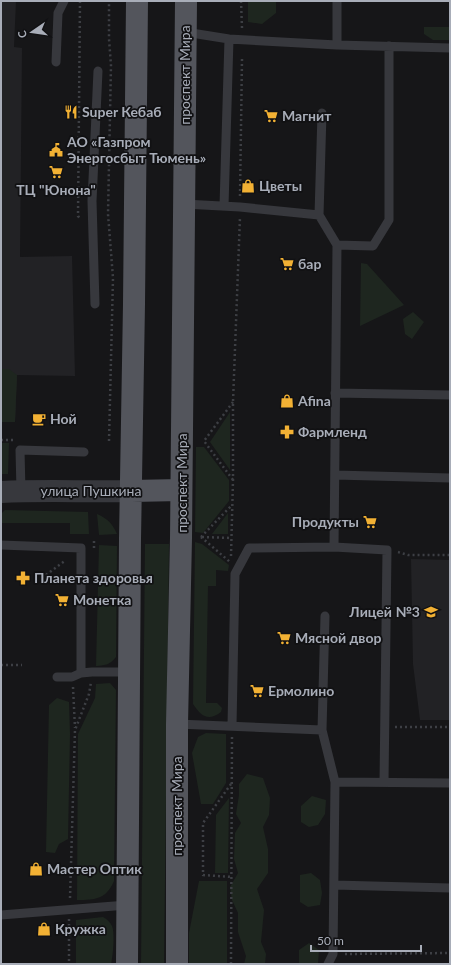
<svg xmlns="http://www.w3.org/2000/svg" width="451" height="965" font-family="Lato,sans-serif">
<style>
.built{fill:#222225}
.green{fill:#1e261f}
.lines{fill:none;stroke-linecap:round;stroke-linejoin:round}
.path{stroke:#3d3f44;stroke-width:2.5;stroke-dasharray:2 3;stroke-linecap:butt}
.service{stroke:#37383d;stroke-width:9}
.tertiary{stroke:#37383d;stroke-width:22}
.primary{stroke:#53555c;stroke-width:22}
.labels{text-anchor:middle;stroke-width:3.5;stroke-linejoin:round;paint-order:stroke}
.street-label{font-size:14px;fill:#a8adb8;stroke:#111113}
.poi-label{font-size:14px;font-weight:bold;fill:#a8adb8;stroke:#111113;text-anchor:start}
</style>
<rect width="100%" height="100%" fill="#161618"/>
<path class="built" d="M1,1H16L14,47L22,48L20,257L72,256L75,376L17,375L15,422H1Z
M411,559L450,560V720H420L413,664Z"/>
<path class="green" d="M248,1H276V13L262,24L248,22Z
M424,27H450V40H433L424,34Z
M361,263L367,264L404,305L360,326Z
M413,312L424,322L412,339L405,334L403,319Z
M1,369H9L17,375L15,422H1Z
M230,412V470L210,442Z
M1,443H9L8,474H1Z
M196,447H204L229,480V501L203,533L195,532Z
M5,510L88,512L89,534H70V523H1V514Z
M228,513V534H212Z
M97,514C108,519 112,523 117,534L99,535Z
M195,542L202,544L229,565L228,571L216,570V586H208L206,703H217L222,708L221,712C208,722 201,716 193,704Z
M145,544H169L164,964H141Z
M99,545L117,546L116,657C109,665 107,665 96,666Z
M110,683L116,690L114,881C106,899 96,900 77,900L78,734L95,698L96,684Z
M57,698L69,702L70,734L68,839L59,844L55,853L46,852L49,705Z
M206,733L226,734V783L213,804H201L192,753L198,737Z
M247,774L263,778L270,798L269,815L263,827L268,849V873L257,889L264,910L261,942L266,954L265,964H244L246,956L238,932V913L232,900L230,887L238,873L234,859L235,833L241,823L236,814L239,795V784Z
M312,796L326,800L325,814L318,825L309,827L301,822V806Z
M229,798L228,873H215L216,815Z
M311,873L320,880L322,893L320,905L308,907L300,902V875Z
M199,881H227V964H189V933Z
M103,917C107,919 110,922 112,926C115,933 113,956 111,964H76V920Z
M309,943L319,950L318,964H299V950Z"/>
<g class="lines">
<path class="path" d="M80,1L78,216L81,220
M241,1L242,28
M240,196L242,59
M233,402L204,441L233,480
M1,440H14
M109,441L113,278L108,214L111,65L109,39V1
M201,537L232,505
M201,537L230,562
M202,537L231,538
M94,548V540
M398,552L408,555H450
M231,556L233,480V402L240,217
M46,575L66,560
M1,665H22
M73,687L75,728
M395,727H450
M231,784L203,823V875L232,877
M70,898L75,730L89,694L91,682
M69,919V964
M345,954L450,953
M231,964L232,737"/>
<path class="service" d="M185,32L229,39L337,45L450,48
M337,45V1
M56,62L58,13L64,1
M322,113L319,215L337,245L334,547
M184,204L240,207L319,215
M224,206L229,39
M337,245L373,246L389,220V46
M95,304L92,201L98,71
M335,393L450,395
M335,475L450,478
M21,491L20,450L84,452
M1,545L81,548V673
M325,616L322,730L335,782L333,954L328,964
M57,677H72L81,673L92,672H130
M177,724L322,730
M232,726L235,574L249,548L334,547L387,550L384,782
M335,782L450,783
M334,885L450,888
M1,915L127,905"/>
<path class="tertiary" d="M1,492C44,490 88,492 131,491"/>
<path class="primary" d="M131,491L181,490
M127,964L130,539L134,304L137,1
M177,964V724L181,538L186,1"/>
</g>
<defs>
<g id="restaurant-bare" transform="scale(1.08)"><path d="M-5-6h1v4h1v-4h1v4h1v-4h1v5L-1.5 .5V6h-2V.5L-5-1ZM5-6V6H3V1.5H1.5Q1.5-4 5-6Z" fill="#f2b134" stroke="#111113" stroke-width="2.5" paint-order="stroke"/></g>
<g id="supermarket-bare" transform="scale(1.08)"><path d="M-6-5.5h2.5l.6 2H6L4.5 2H-2.5L-4.4-4H-6ZM-1.5 3.2a1.3 1.3 0 1 0 .1 0ZM3 3.2a1.3 1.3 0 1 0 .1 0Z" fill="#f2b134" stroke="#111113" stroke-width="2.5" paint-order="stroke"/></g>
<g id="civic-bare" transform="scale(1.08)"><path d="M-.6-6.5H3V-4.5H.6V-3L4-1V1h2V6H-6V1h2V-1L-.6-3ZM-1.2 2.5V6h2.4V2.5Z" fill="#f2b134" stroke="#111113" stroke-width="2.5" paint-order="stroke"/></g>
<g id="shop-bare" transform="scale(1.08)"><path d="M-5-2.5h2.3a2.7 3.5 0 0 1 5.4 0H5L5.5 6h-11ZM-1.5-2.5h3a1.5 2.3 0 0 0-3 0Z" fill="#f2b134" stroke="#111113" stroke-width="2.5" paint-order="stroke"/></g>
<g id="cafe-bare" transform="scale(1.08)"><path d="M-5.5-4.5H6V0H3Q3 3.5 0 3.5H-2.5Q-5.5 3.5-5.5 0ZM3-3.2v2h1.7v-2ZM-6 4.5H4V6H-6Z" fill="#f2b134" stroke="#111113" stroke-width="2.5" paint-order="stroke"/></g>
<g id="pharmacy-bare" transform="scale(1.08)"><path d="M-2-6h4v4h4v4h-4v4h-4v-4h-4v-4h4Z" fill="#f2b134" stroke="#111113" stroke-width="2.5" paint-order="stroke"/></g>
<g id="school-bare" transform="scale(1.08)"><path d="M0-5L7-2L0 1L-7-2ZM-4 1L0 2.5L4 1V4Q0 6-4 4Z" fill="#f2b134" stroke="#111113" stroke-width="2.5" paint-order="stroke"/></g>
</defs>
<g fill-rule="evenodd">
<use href="#restaurant-bare" x="71" y="112"/>
<use href="#supermarket-bare" x="271" y="116"/>
<use href="#civic-bare" x="56" y="150"/>
<use href="#supermarket-bare" x="56" y="172"/>
<use href="#shop-bare" x="248" y="186"/>
<use href="#supermarket-bare" x="287" y="264"/>
<use href="#shop-bare" x="287" y="401"/>
<use href="#cafe-bare" x="39" y="419"/>
<use href="#pharmacy-bare" x="287" y="432"/>
<use href="#supermarket-bare" x="370" y="522"/>
<use href="#pharmacy-bare" x="23" y="578"/>
<use href="#supermarket-bare" x="62" y="600"/>
<use href="#school-bare" x="431" y="612"/>
<use href="#supermarket-bare" x="284" y="638"/>
<use href="#supermarket-bare" x="257" y="691"/>
<use href="#shop-bare" x="36" y="869"/>
<use href="#shop-bare" x="44" y="929"/>
</g>
<g class="labels">
<g class="street-label">
<text transform="translate(185 75) rotate(-90)" y="5">проспект Мира</text>
<text transform="translate(182 483) rotate(-90)" y="5">проспект Мира</text>
<text x="91" y="496">улица Пушкина</text>
<text transform="translate(177 806) rotate(-90)" y="5">проспект Мира</text>
</g>
<g class="poi-label">
<text x="82" y="117">Super Кебаб</text>
<text x="282" y="121">Магнит</text>
<text x="67" y="147">АО «Газпром<tspan x="67" dy="16">Энергосбыт Тюмень»</tspan></text>
<text x="259" y="191">Цветы</text>
<text x="56" y="195" text-anchor="middle">ТЦ "Юнона"</text>
<text x="298" y="269">бар</text>
<text x="298" y="406">Afina</text>
<text x="50" y="424">Ной</text>
<text x="298" y="437">Фармленд</text>
<text x="359" y="527" text-anchor="end">Продукты</text>
<text x="34" y="583">Планета здоровья</text>
<text x="73" y="605">Монетка</text>
<text x="420" y="617" text-anchor="end">Лицей №3</text>
<text x="295" y="643">Мясной двор</text>
<text x="268" y="696">Ермолино</text>
<text x="47" y="874">Мастер Оптик</text>
<text x="55" y="934">Кружка</text>
</g>
</g>
<rect width="451" height="965" fill="none" stroke="#a8adb8" stroke-width="4"/>
<g transform="translate(32 32) rotate(257)" stroke="#111113" stroke-width="3" paint-order="stroke">
<path d="M0-3L7 15L0 10L-7 15Z" fill="#a8adb8"/>
<text y="-6" font-size="11" font-weight="bold" text-anchor="middle" fill="#a8adb8">С</text>
</g>
<path d="M311 945v6h110v-6" fill="none" stroke="#a8adb8" stroke-width="2"/>
<text x="317" y="945" font-size="12" fill="#a8adb8" stroke="#111113" stroke-width="3" paint-order="stroke">50 m</text>
</svg>
